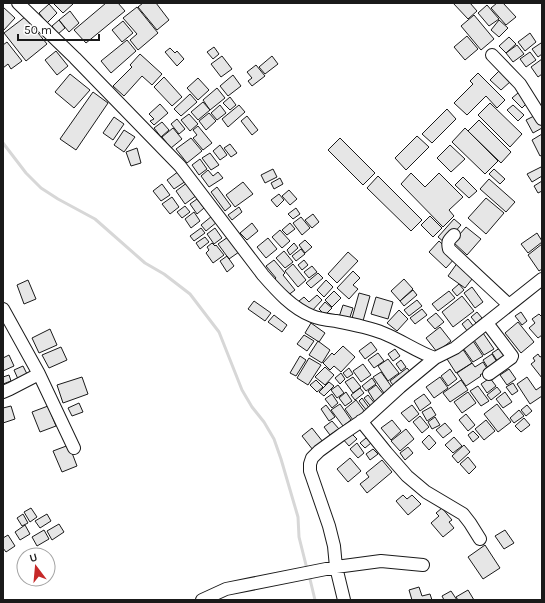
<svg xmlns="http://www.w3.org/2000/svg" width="545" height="603" font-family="Karla,sans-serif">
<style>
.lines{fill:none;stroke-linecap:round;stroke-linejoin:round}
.stream{stroke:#d7d7d7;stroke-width:3}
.building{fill:#e6e6e6;stroke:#1a1a1a}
.minor-casing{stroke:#1a1a1a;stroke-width:14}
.minor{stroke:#fff;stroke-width:12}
</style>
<rect width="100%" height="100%" fill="#fff"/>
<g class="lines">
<path class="stream" d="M3,143L26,173L41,188L58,199L95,219L145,263L164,274L190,294L219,332L242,390L252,407L264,422L274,439L281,459L298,517L299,537L307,569
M309,575L315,600"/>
</g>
<path class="building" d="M53,3H72L73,4L63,13Z
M106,3H118L125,11L86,43L74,30Z
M143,3H156L169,20L157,30L138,7Z
M453,3H470L477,11L468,19Z
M497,3H503L516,17L506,25L491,8Z
M49,4L57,13L47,23L39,13Z
M487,5L499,19L489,26L478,13Z
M3,7L15,18L3,31Z
M137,7L158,33L138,50L130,40L137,34L123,18Z
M70,11L79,23L69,32L59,20Z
M474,15L494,39L481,50L461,26Z
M25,17L47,44L26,61L4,33Z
M59,20L65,28L58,34L52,26Z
M499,20L508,28L499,37L491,30Z
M123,21L133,33L122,42L112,30Z
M530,33L536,42L525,51L518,42Z
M467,36L478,49L465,60L454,47Z
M509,37L516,44L506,53L499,46Z
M127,40L136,51L111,73L101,61Z
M7,42L22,61L11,69L8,64L3,68V45Z
M541,43L542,44V54L538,57L532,49Z
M517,45L524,54L513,62L506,53Z
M214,47L219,54L213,59L207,52Z
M170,48L175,53L177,51L184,59L177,66L165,52Z
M56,51L68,66L57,75L45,60Z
M530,52L536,60L526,67L520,59Z
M140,54L162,74L152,85L142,76L124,96L113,86L132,67L130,65Z
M222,56L232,69L221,77L211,64Z
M272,56L278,64L265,74L259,67Z
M542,59V74L538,77L531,67Z
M256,65L265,76L252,86L248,81L252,78L247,72Z
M500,70L511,81L501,90L490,80Z
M478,73L505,100L497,108L486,96L467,115L454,103L473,84L470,81Z
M70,74L90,90L74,108L55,92Z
M233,75L241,86L228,96L220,86Z
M164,77L182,97L172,106L154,87Z
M198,78L209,90L198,100L187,88Z
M217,88L225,98L210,110L203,100Z
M93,92L108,103L76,150L60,139Z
M518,93L528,102L522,108L512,98Z
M190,94L197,102L181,116L174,109Z
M230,97L236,105L230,110L223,103Z
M203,102L210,110L198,120L191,112Z
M490,103L522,134L510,147L478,115Z
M160,104L168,113L154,125L150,121L154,119L149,114Z
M220,105L226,113L217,120L211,113Z
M239,105L245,112L228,127L222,119Z
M513,105L524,115L518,121L507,110Z
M447,109L456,119L432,143L422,134Z
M209,113L216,121L206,130L199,121Z
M189,114L198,124L190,131L181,120Z
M536,115L542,125V128L533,133L526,120Z
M247,116L258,130L252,135L241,121Z
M114,117L124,124L113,140L103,133Z
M177,119L185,129L179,134L171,124Z
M479,120L511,152L501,163L468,131Z
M162,122L169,130L161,137L154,128Z
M198,126L212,143L203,150L193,138L197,135L193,130Z
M173,128L182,139L171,148L162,137Z
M465,128L498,161L485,174L452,142Z
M124,130L135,137L124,152L114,145Z
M542,134V155L540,156L532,140Z
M417,136L429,147L406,170L395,158Z
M191,138L202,151L187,163L176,149Z
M340,138L375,173L363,185L328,150Z
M230,144L237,153L231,157L224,148Z
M220,145L227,155L220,160L213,151Z
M450,145L465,159L451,172L437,158Z
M137,148L141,163L131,166L126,152Z
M210,153L219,165L211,170L202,158Z
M200,159L207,169L199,175L192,165Z
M541,167L542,169V176L532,182L527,174Z
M273,169L277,177L265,183L261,175Z
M494,169L505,179L500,184L489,174Z
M208,170L213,176L218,172L223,178L209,187L201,176Z
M179,171L186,181L174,189L167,180Z
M411,173L425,187L439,173L463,197L449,210L454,216L443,227L401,184Z
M378,176L422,220L411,231L367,188Z
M463,177L477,191L469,198L455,185Z
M280,178L283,184L274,189L271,183Z
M489,179L515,202L506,212L480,189Z
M542,181V191L538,193L534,186Z
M188,182L197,195L185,204L176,191Z
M243,182L253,194L235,207L226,195Z
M162,184L170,195L161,201L153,191Z
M217,187L231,206L225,211L211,192Z
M289,190L297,199L290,205L282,196Z
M279,194L284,200L277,207L271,200Z
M172,197L179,207L170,214L162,204Z
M486,198L504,213L486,234L468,218Z
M197,199L204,208L197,214L190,204Z
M185,206L190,212L182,218L177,212Z
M239,207L242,212L232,220L228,215Z
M296,208L300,214L293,219L288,214Z
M194,212L200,221L191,228L185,219Z
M313,214L319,222L312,228L305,220Z
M212,216L217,222L206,231L201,225Z
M430,216L442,228L433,237L421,225Z
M301,217L310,228L302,235L293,223Z
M454,219L461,225L445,243L438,237Z
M252,223L258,231L247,240L240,233Z
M290,223L295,229L287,235L282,230Z
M466,227L481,239L467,255L453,242Z
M201,228L205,233L194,241L190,236Z
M215,228L222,238L214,244L207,234Z
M280,230L290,241L282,248L272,237Z
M537,233L542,241V242L528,253L521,244Z
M205,237L209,242L200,249L196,243Z
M228,237L239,252L229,259L218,244Z
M268,238L277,249L266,258L257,247Z
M305,240L312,247L305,253L299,245Z
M439,241L456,257L446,268L429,252Z
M212,243L215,246L216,245L224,255L213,263L206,253L209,250L207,247Z
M294,243L298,248L290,255L287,250Z
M542,244V269L539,271L528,255Z
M301,249L305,254L296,261L292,256Z
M284,251L293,262L285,268L276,258Z
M348,252L358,261L337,283L328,274Z
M227,256L234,266L227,272L220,261Z
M274,260L285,273L283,275L295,290L287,296L274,280L276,278L266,266Z
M304,260L308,265L302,270L298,265Z
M458,262L476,274L465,288L448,276Z
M293,264L306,280L298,287L285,271Z
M312,266L317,272L309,278L304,272Z
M353,271L360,278L353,285L358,289L349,299L337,288Z
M318,273L323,278L311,288L306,283Z
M404,279L413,289L400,301L391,291Z
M28,280L36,299L24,304L17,285Z
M326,280L333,287L324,297L317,290Z
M459,284L464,290L457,296L452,290Z
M472,287L483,302L475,308L464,293Z
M413,290L417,295L404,306L400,301Z
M334,291L341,298L332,307L325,300Z
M449,291L455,298L438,311L432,304Z
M359,293L370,296L363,321L352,318Z
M317,295L322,300L311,312L299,301L304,297L309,302Z
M462,296L474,311L453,327L442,312Z
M376,297L393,302L388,319L371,314Z
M417,300L422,306L409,316L404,310Z
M254,301L271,313L265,321L248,309Z
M325,302L332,308L325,315L319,309Z
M343,305L353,308L349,320L339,317Z
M422,309L427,315L415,324L410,318Z
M399,310L408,319L397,331L387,323Z
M477,312L482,318L476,323L471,317Z
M521,312L527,321L522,325L515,316Z
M436,313L444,322L435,329L427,320Z
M539,314L542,317V335L538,338L529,328L535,323L532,319Z
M274,315L287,325L282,332L268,322Z
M468,319L474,327L468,332L462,324Z
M518,322L534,342L521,353L505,333Z
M311,323L325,333L319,342L305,333Z
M440,327L451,341L437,352L426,338Z
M50,329L57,345L39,353L32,338Z
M483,333L494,349L484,355L474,340Z
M304,335L314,341L307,351L297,344Z
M318,341L330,350L322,363L309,355Z
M473,341L483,356L473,362L463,348Z
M371,342L377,350L365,359L359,351Z
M343,346L355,357L341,372L334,366L330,370L323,363L332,353L334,355Z
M503,346L509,355L498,362L492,353Z
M61,347L67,360L49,368L42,355Z
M462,348L472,363L456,373L447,359Z
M395,349L400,356L393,361L388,354Z
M378,353L384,361L374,368L368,360Z
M492,354L497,362L488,368L483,360Z
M538,354L540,357L542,356V378L531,364L535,361L533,358Z
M9,355L14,366L3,371V358Z
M300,356L306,360L296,376L290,373Z
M309,358L321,365L308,385L297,378Z
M388,359L399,373L388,381L378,366Z
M401,360L406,367L401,371L396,364Z
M483,362L488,370L480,375L481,376L466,386L457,373L472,363L475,367Z
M363,364L371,375L361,382L353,371Z
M23,366L27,374L18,379L14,370Z
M325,367L334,375L325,385L315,377Z
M349,368L353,374L347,378L343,373Z
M407,368L413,375L395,388L390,381Z
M450,369L457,379L448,386L441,376Z
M509,369L516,379L507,385L500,375Z
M381,372L394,390L386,396L373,377Z
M341,373L345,379L340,384L335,378Z
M9,375L11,381L3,384V377Z
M82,377L88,394L63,403L57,385Z
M353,377L361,387L353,393L345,382Z
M440,377L448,388L434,398L426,387Z
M527,377L536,390L542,386V396L530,404L517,384Z
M372,378L376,384L366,391L362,386Z
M490,378L496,386L487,393L481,384Z
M316,380L323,387L317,392L310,385Z
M461,380L468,390L450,402L443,393Z
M329,382L334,386L324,396L319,392Z
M513,383L518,391L512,395L506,387Z
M338,385L344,393L337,398L331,390Z
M376,385L384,395L375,402L368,391Z
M478,386L489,401L481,406L470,391Z
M497,387L501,392L491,400L487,395Z
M360,388L364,393L355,400L351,395Z
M346,392L352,401L345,406L339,398Z
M468,392L476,403L462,413L454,402Z
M505,392L512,402L503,408L496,399Z
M332,394L338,403L332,408L325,399Z
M424,394L431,403L420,411L414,401Z
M368,395L376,405L372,408L364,398Z
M362,398L370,409L367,411L359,401Z
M356,400L365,412L353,420L345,409Z
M79,403L83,412L72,416L68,408Z
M340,404L351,420L343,426L331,410Z
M497,404L511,422L498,432L484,414Z
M326,405L335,417L329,421L321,409Z
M412,405L419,414L409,422L401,413Z
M527,405L532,411L526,416L521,410Z
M11,406L15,419L3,423V408Z
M48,406L56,426L40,432L32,412Z
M431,407L436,415L427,421L422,412Z
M519,410L524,416L514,423L510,418Z
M466,414L475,425L468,431L459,420Z
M420,416L429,427L422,433L413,422Z
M435,417L440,425L432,429L428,422Z
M524,418L530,425L521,432L515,426Z
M392,420L401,431L391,440L381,428Z
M486,420L495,431L484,440L475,429Z
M332,421L339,429L330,435L324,427Z
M445,423L452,431L443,438L436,430Z
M312,428L323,442L313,450L302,436Z
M406,429L414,439L400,451L391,441Z
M473,431L479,437L473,442L468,435Z
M350,432L357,439L349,446L342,438Z
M429,435L436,443L429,450L422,442Z
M454,437L462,446L453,453L445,445Z
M366,438L371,443L365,448L360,443Z
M357,443L364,453L358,458L350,449Z
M69,445L77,466L62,472L53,451Z
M464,445L470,452L458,463L452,456Z
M408,447L413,453L405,460L400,453Z
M373,449L378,454L370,460L366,454Z
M468,457L476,467L469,474L460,464Z
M350,458L361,471L348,482L337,469Z
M382,460L392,472L367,493L360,484L369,477L366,473Z
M403,495L407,499L412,495L421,504L408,515L396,501Z
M31,508L37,517L30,522L24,512Z
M442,508L452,520L449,522L454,528L443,537L431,523L439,516L436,513Z
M23,514L28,523L22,526L17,518Z
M47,514L51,521L40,528L35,521Z
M59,524L64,532L52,540L47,531Z
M25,525L30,534L20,540L15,532Z
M44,530L49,539L37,546L32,537Z
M505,530L514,543L504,549L495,536Z
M8,535L15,546L6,552L3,548V538Z
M485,545L500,568L483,579L468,557Z
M419,587L422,596L430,594L432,600H412L409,590Z
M468,590L474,600H458L456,597Z
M451,591L457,600H444L442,596Z"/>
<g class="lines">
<g class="minor-casing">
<path id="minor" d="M18,3L75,58L180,166L263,275C277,291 292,308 312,316C319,319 328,320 336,321C352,324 368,327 383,333C401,340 417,352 435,358L455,348L542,279
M492,55L520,84L542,119
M454,235C449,240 447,241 449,249L509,305
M3,309L39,374L74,448
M487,323L512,356L511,358L489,374
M3,392L10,389L39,374
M361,421L386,452L407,476L426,492L463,514L470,523L480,539
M202,600L226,589L336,567L381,561L423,565
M344,600L336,567L334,546L329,526L310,471V464L312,458L319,451L341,435L366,418L400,387L435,358"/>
</g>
<use href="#minor" class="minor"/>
</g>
<rect width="545" height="603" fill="none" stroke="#1a1a1a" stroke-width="8"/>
<g transform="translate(36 567) rotate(344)"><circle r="19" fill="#ffffff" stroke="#a3a3a3"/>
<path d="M0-3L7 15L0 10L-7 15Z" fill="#c62828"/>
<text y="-6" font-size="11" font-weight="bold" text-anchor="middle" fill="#1a1a1a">U</text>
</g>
<path d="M18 34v6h81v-6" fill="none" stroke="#1a1a1a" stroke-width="2"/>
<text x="24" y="34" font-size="12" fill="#1a1a1a" stroke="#ffffff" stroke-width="3" paint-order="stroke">50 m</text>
</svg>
